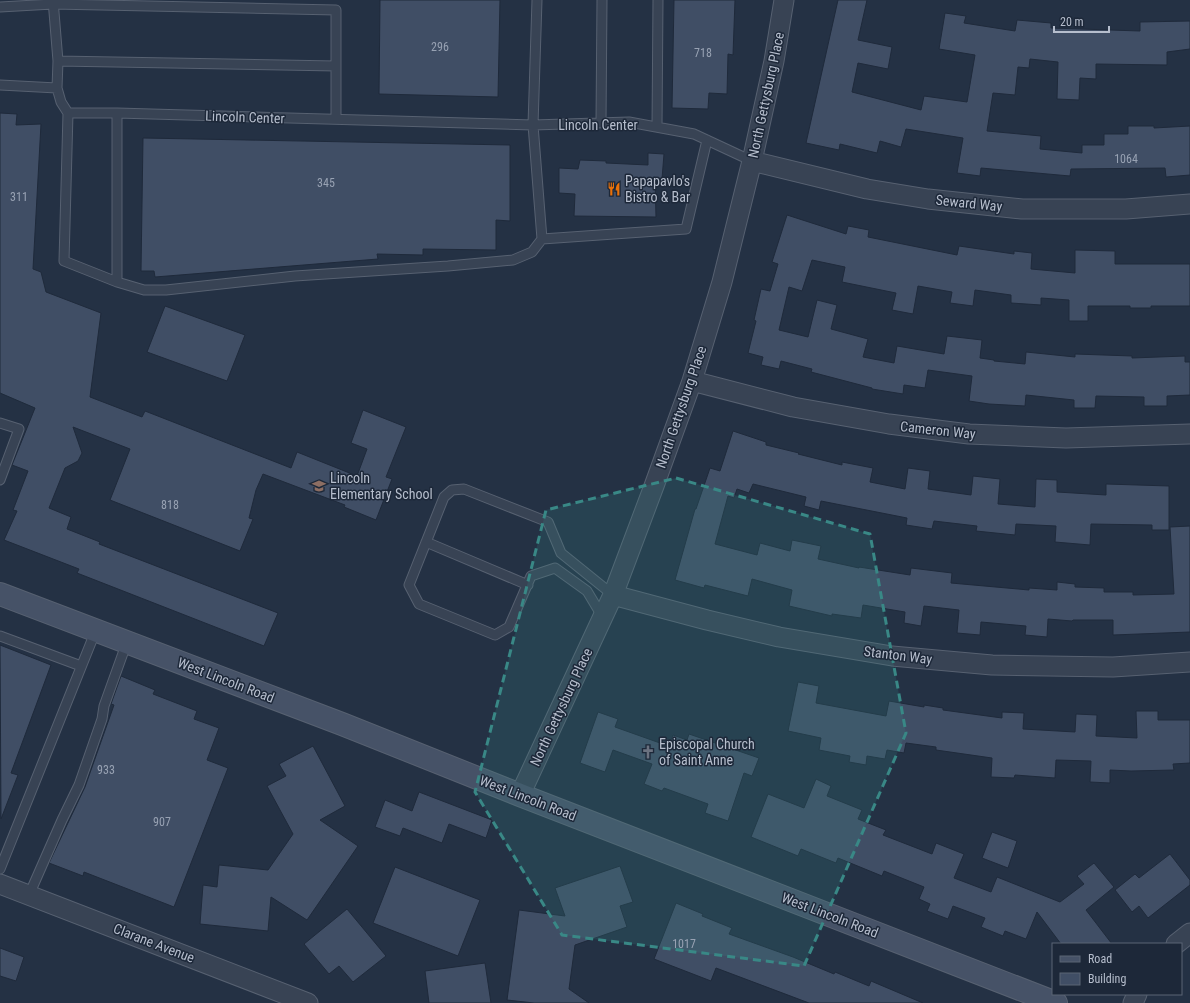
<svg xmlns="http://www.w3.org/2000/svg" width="1190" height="1003" font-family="'Roboto Condensed',sans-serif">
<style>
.building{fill:#404e65;stroke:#1f2a3b}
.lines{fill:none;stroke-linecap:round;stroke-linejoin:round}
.lane-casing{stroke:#576171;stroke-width:11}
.street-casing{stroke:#576171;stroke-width:21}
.secondary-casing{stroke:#576171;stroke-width:24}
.lane{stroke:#384354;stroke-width:9}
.street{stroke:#384354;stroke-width:19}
.secondary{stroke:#465267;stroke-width:22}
.marked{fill:#398886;fill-opacity:0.2;stroke:#398886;stroke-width:3;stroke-dasharray:8 5;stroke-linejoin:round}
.labels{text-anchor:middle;stroke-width:3;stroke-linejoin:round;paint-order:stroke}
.number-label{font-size:12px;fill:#98a2b3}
.street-label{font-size:14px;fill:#b6becd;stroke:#1d2839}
.poi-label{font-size:14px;fill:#b6becd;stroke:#1d2839;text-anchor:start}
</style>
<rect width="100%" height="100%" fill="#243144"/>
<path class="building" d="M380,0H500L498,97L379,94Z
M674,0H735L733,55L728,54L727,94L709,93L708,109L672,108Z
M838,0H867L858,40L892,47L888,69L858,63L852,92L921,110L924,96L967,102L975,55L939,49L945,13L966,16L964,23L1015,31L1017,20L1051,23V28L1140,31V22L1190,21V49L1167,52V65L1096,64V79L1080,78L1079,100L1057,99L1058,62L1030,59L1029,68L1018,67L1015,95L993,93L987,131L1041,136L1040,149L1082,153V145H1104V134H1128V126H1154V128L1190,126V175L1166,177L1165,168L1071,169L1070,176L981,168L980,176L957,173L963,138L906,129L901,147L880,141L877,153L840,144L839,150L806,143Z
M0,113L17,114L16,125L41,124L33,269L41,272L46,292L101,313L90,397L142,417L145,411L291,468L297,452L357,476L367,449L351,443L363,410L406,427L386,477L392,479L376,520L344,507L345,505L263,474L256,490L249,518L253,519L240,551L110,500L130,449L73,427L82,453L78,461L65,468L49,508L71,517L67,529L100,542L99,544L278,613L264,646L77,573L79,569L4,540L17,511L13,510L28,471L12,465L35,408L0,393Z
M143,138L510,145V221L496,220V250L423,249V255L377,254L378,259L155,277L154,271H141Z
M648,153L664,154L662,179H655L656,217L574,216L575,194L559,193V168L578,169L580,160L606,161V163L648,165Z
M787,215L846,234L848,226L869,230L868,237L957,255L959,246L1014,254V251L1032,253L1031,269L1075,273V250L1115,251V264H1190V306H1151V308H1130V306H1088V321H1069V300L1041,298V305L1011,303V295L975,290L973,306L950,303L952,292L918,286L913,314L892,310L896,293L842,282L845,267L812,260L802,291L789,287L779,330L808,337L817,300L837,305L831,329L868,339L863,357L894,363L897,346L944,354L947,336L982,340L980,358L994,360V361L1025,364L1026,352L1075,357V354L1132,356V358L1185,356V362H1190V395L1167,396V406H1144V397L1096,396L1095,408H1074V400L1026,395L1025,406L989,404L969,401L972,376L928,370L925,388L904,385L903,394L872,389V388L811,372L812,369L781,361L779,369L761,365L763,357L748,353L756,321L754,320L761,289L770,291L778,264L772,262Z
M165,306L245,335L227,381L147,352Z
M733,431L766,442V445L799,453L798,454L842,465V462L873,468L870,482L905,489L908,468L930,471L928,489L971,495L973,476L1000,479L998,504L1035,507L1036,479L1057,480V492L1106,495V484L1169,486V530H1152V525L1091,524L1090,545L1055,542L1056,526L1016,524L1015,535L976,531L977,526L934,521L932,529L906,525L907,518L821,501L819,510L804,506L806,497L753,484L749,493L737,489L734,498L728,496L715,544L757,555L760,543L790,551L792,540L821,546L818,559L859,568V567L910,575L911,568L952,573L951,583L1029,590V588L1057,590V582L1075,584V587L1104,588V592H1133V595L1174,594L1170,527L1190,526V632L1113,635V620H1073L1072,621L1048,619L1047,637L1025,635L1026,626L981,622L980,635L957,633L959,610L924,606L921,626L904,623L905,612L863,605L861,618L832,614V616L789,606L792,590L752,579L748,596L705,585L704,588L675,580L695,509H696L710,468L720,471Z
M0,645L51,665L11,773L18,775L1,819Z
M121,676L155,690L153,694L197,711L194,719L219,728L207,760L228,768L174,907L84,872L83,876L49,863L85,787L114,705L111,704Z
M798,682L819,686L816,703L886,716L889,701L924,707V705L943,708V710L1002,718V712L1024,713L1023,729L1075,732L1076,714L1097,715L1096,736L1137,738L1136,711H1158V720H1190V763L1173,764L1174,770L1131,771L1110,770V783L1090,782L1091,761L1056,760L1055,778L1015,775L1014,778L991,777L992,758L936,750V747L906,743L904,753L887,750L885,759L867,756L866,765L849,762L850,756L819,750L821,738L788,731Z
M598,712L618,719L615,727L660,743L662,737L671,740L673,735L687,740L689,734L759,758L752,776L744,773L728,821L705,813L708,804L664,788L662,791L644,784L652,764L613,750L605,772L580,763Z
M313,746L345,806L320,820L358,846L307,920L271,897L268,931L200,924L203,885L217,887L219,865L268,870L293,834L267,786L286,776L279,764Z
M816,779L831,786L827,796L862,810L858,819L886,830L883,835L932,854L936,843L964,854L954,878L991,892L997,877L1060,902L1084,884L1077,876L1094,863L1114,887L1086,910L1112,944H1061L1037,912L1026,939L1005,931L1003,936L981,927L985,918L953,906L948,919L927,911L930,904L919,899L924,887L884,871L882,876L838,858L836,863L801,849L798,856L751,837L768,794L804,808Z
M419,792L492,820L486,838L449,824L442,843L403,828L400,836L375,827L385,800L412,811Z
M992,832L1017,841L1008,868L982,858Z
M1170,854L1190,880V885L1148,918L1139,906L1132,912L1115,890L1135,874L1139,878Z
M620,866L633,902L620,906L627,927L575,945L569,989L589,1003H534L507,1000L519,910L565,916L555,888Z
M395,867L480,900L458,956L373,923Z
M676,903L703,914L702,916L732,928L729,934L793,957L834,974L835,972L869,986L871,981L923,1003H809L716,968L711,981L654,959Z
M347,909L386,956L353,982L339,966L329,974L304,944Z
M0,948L24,957L16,981L0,976Z
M485,963L491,1003H429L425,971Z"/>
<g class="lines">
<g class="lane-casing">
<path id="lane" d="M53,0L58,61L57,88L61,102L68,113H117L533,125L629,122L694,134L752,161
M537,0L533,125L542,239L686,229L707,140
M0,7L53,4L336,10V119
M58,61L336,66
M0,85L57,88
M68,113L64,261L117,282V113
M601,123L602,0
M657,127L658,0
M117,282L144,290H166L295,276L448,266L513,260L532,252L542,239
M0,423L19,429L0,480
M426,542L528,585
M602,616L587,591L555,568L531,576L509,627L495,635L419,604L409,585L444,497L452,490L464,489L548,522L561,553L613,595
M0,636L81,666
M0,869L96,630
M29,895L62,820L79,785L102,719L104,706L127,642"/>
</g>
<g class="street-casing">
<path id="street" d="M752,161L867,189L928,199L1022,209H1126L1190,204
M692,381L793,407L889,424L969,434L1066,438L1190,434
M613,595L707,620L779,637L892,656L992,665L1113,667L1190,662
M520,795L613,595L654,486L692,381L722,282L752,161L774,61L784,0
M0,884L308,1003
M1176,944L1190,933
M1133,1003L1137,994"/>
</g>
<g class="secondary-casing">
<path id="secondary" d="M0,594L342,724L520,795L1056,1003"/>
</g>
<use href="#lane" class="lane"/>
<use href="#street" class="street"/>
<use href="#secondary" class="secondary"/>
</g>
<path class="marked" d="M676,478L870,534L906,733L804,966L562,935L475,792L546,510Z"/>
<defs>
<g id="restaurant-bare" transform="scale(1.08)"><path d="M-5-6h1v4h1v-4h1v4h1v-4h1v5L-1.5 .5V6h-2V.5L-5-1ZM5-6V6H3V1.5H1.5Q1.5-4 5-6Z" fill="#e8710a" stroke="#1d2839" stroke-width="2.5" paint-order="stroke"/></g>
<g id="school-bare" transform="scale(1.08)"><path d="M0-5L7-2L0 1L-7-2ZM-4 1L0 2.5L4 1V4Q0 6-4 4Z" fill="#8d6e63" stroke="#1d2839" stroke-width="2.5" paint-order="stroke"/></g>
<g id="church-bare" transform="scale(1.08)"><path d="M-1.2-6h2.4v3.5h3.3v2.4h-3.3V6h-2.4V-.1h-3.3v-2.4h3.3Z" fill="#6b7280" stroke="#1d2839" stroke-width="2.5" paint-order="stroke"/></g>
</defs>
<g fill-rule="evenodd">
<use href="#restaurant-bare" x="614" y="189"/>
<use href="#school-bare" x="319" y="486"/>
<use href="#church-bare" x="648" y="752"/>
</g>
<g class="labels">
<g class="number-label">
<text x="440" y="51">296</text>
<text x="703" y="57">718</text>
<text x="1126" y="163">1064</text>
<text x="326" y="187">345</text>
<text x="19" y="201">311</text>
<text x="170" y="509">818</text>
<text x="106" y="774">933</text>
<text x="162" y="826">907</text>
<text x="684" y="948">1017</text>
</g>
<g class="street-label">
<text transform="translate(766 95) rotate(-78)" y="5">North Gettysburg Place</text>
<text transform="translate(245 117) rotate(2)" y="5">Lincoln Center</text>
<text x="598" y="130">Lincoln Center</text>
<text transform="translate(969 203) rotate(6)" y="5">Seward Way</text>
<text transform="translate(681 407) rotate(-71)" y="5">North Gettysburg Place</text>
<text transform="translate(938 430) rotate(6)" y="5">Cameron Way</text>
<text transform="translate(898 655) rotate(7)" y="5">Stanton Way</text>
<text transform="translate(226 680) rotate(21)" y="5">West Lincoln Road</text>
<text transform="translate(561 707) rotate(-65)" y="5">North Gettysburg Place</text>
<text transform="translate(528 798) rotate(21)" y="5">West Lincoln Road</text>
<text transform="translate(830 915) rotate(21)" y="5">West Lincoln Road</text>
<text transform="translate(154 943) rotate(21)" y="5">Clarane Avenue</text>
</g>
<g class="poi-label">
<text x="625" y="186">Papapavlo's<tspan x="625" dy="16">Bistro &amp; Bar</tspan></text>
<text x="330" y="483">Lincoln<tspan x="330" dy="16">Elementary School</tspan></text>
<text x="659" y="749">Episcopal Church<tspan x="659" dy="16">of Saint Anne</tspan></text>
</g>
</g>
<rect x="1052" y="943" width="130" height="52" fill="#1d2839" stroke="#5a6474"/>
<rect x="1060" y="956" width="20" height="6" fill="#465267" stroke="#5a6474"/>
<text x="1088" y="963" font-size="12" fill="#b6becd">Road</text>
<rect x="1060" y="973" width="20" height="12" fill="#404e65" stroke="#5a6474"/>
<text x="1088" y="983" font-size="12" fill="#b6becd">Building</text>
<path d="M1054 26v6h55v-6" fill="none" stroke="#b6becd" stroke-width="2"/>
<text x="1060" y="26" font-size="12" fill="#b6becd" stroke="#1d2839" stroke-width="3" paint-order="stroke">20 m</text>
</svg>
